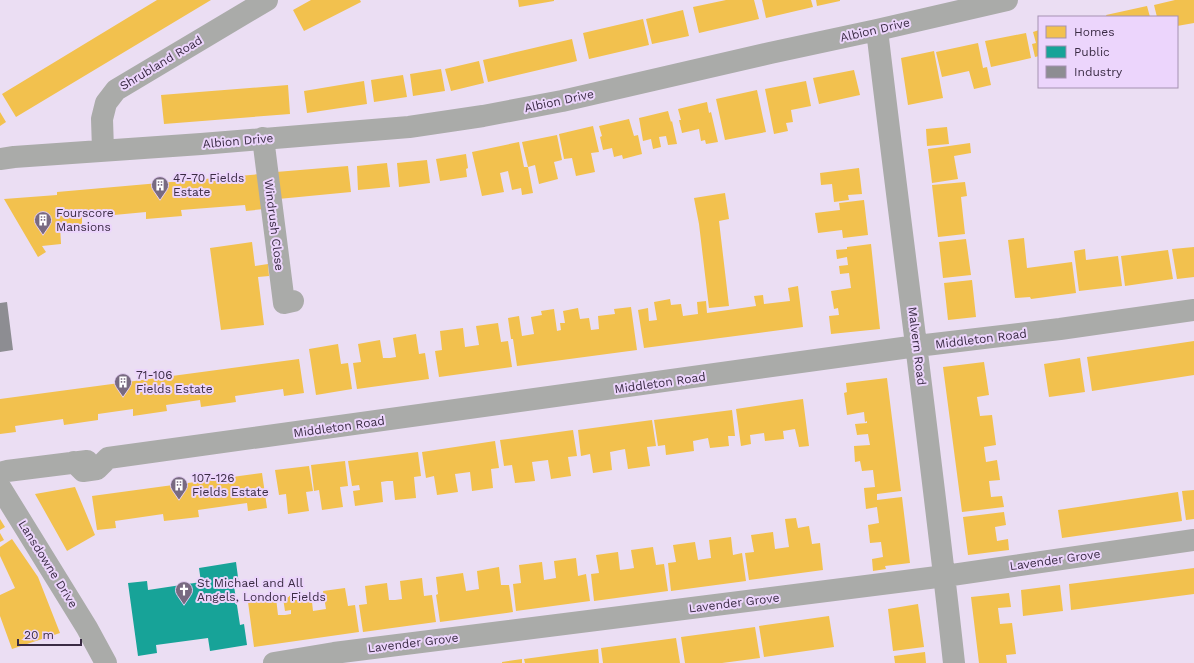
<svg xmlns="http://www.w3.org/2000/svg" width="1194" height="663" font-family="'Work Sans',sans-serif">
<style>
.homes{fill:#f2c14e}
.public{fill:#17a398}
.industry{fill:#8d8d92}
.lines{fill:none;stroke-linecap:round;stroke-linejoin:round}
.minor{stroke:#aaaba9;stroke-width:22}
.labels{text-anchor:middle;stroke-width:4;stroke-linejoin:round;paint-order:stroke}
.street-label{font-size:12px;fill:#3a2b44;stroke:#ecd5fc}
.poi-label{font-size:12px;fill:#3a2b44;stroke:#ecd5fc;text-anchor:start}
</style>
<rect width="100%" height="100%" fill="#ebdef3"/>
<path class="homes" d="M157,0H211L16,117L2,94Z
M311,0H360L361,2L304,31L293,10Z
M518,0H554V1L519,7Z
M726,0H754L759,19L699,33L693,7Z
M762,0H811L813,7L766,18Z
M816,0H840V1L817,6Z
M1175,0H1194V23L1177,26V17H1157L1154,5Z
M1147,6L1150,17H1107L1106,15Z
M683,10L689,36L652,44L646,19Z
M643,19L649,45L589,59L583,33Z
M1039,30V56L1035,57L1032,44L1036,43L1033,32Z
M1026,33L1031,58L991,67L985,41Z
M572,39L577,61L488,82L483,60Z
M978,43L983,68L987,67L991,85L974,89L969,71L942,77L936,52Z
M934,51L943,98L908,105L901,58Z
M479,61L484,83L451,91L445,69Z
M441,69L445,91L413,96L410,74Z
M854,70L860,95L819,104L813,78Z
M403,75L407,97L374,102L371,80Z
M364,81L367,104L307,113L304,91Z
M806,81L811,106L791,110L793,122L786,123L788,131L774,134L765,89Z
M288,85L290,114L164,124L161,95Z
M757,90L766,132L725,140L716,99Z
M707,102L709,113L711,112L718,142L706,144L705,140L701,141L699,129L682,133L679,120H681L678,109Z
M668,111L671,122L672,121L677,144L668,145L666,136L659,137L661,147L653,149L651,139L643,141L639,118Z
M0,112L6,122L0,126Z
M629,119L634,136L638,135L642,154L623,159L622,155L614,157L612,148L603,150L600,137L602,136L599,126Z
M593,126L599,152L591,153L595,172L576,176L572,158L564,159L559,134Z
M947,127L949,144L927,146L926,129Z
M557,135L562,160L554,162L558,179L539,184L535,165L528,167L522,142Z
M519,142L524,167H528L533,193L522,195L521,188L512,190L508,171L500,173L504,192L482,196L472,152Z
M970,143L971,153L954,156L958,179L932,183L928,149Z
M466,154L468,168L466,169L467,177L440,181L436,159Z
M427,160L430,183L399,187L397,163Z
M387,163L390,187L358,190L357,166Z
M348,166L351,192L278,199L276,172Z
M859,168L862,194L848,195L849,200L834,202L832,184L821,185L820,173Z
M261,174L264,209L246,211L245,205L181,210L182,216L146,219V212L82,218V224L60,226L61,244L42,246L46,252L38,257L4,199L57,195V192Z
M965,182L967,196L961,197L965,234L938,237L932,185Z
M725,193L729,219L719,221L729,306L709,308L699,224L694,198Z
M864,200L868,235L843,238L842,230L818,233L815,213L840,210L839,203Z
M1024,238L1027,268L1072,262L1076,293L1031,299L1030,297L1015,298L1008,240Z
M966,239L971,275L943,278L939,242Z
M252,242L255,266L268,264L269,276L258,277L264,325L221,330L210,248Z
M871,244L880,329L831,334L829,316L839,315L838,308L834,309L831,291L851,288L849,273L840,274L839,266L848,265L847,257L837,259L836,250L847,249V247Z
M1194,247V277L1177,279L1172,249Z
M1085,249L1086,260L1118,256L1122,286L1079,291L1074,251Z
M1168,250L1173,279L1125,286L1121,256Z
M972,280L976,317L948,320L944,283Z
M798,286L803,327L644,348L638,310L648,308L649,321L657,320L654,302L670,299L671,305L681,304L683,316L698,314L697,302L706,301L707,313L756,306L754,296L763,295L764,304L790,301L788,288Z
M631,307L637,350L517,366L513,339H511L508,318L519,316L522,336L534,334L531,317L542,315L541,311L554,309L557,331L561,330L560,323H565L563,311L578,308L580,319L589,318L591,330L599,329L598,316L615,314L614,309Z
M498,323L501,342L508,341L512,367L439,377L435,351L442,350L440,331L463,328L465,347L479,345L476,326Z
M416,334L419,354L425,353L429,379L357,389L353,363L361,362L358,344L380,340L383,358H390L396,357L393,338Z
M1194,341V375L1092,391L1087,357Z
M338,344L341,364L348,363L352,389L316,395L309,349Z
M1080,358L1085,392L1049,397L1044,364Z
M299,359L304,393L284,396L283,389L235,396L236,402L201,407L200,400L166,405L167,411L133,416V409L98,414V420L64,425L63,419L15,426L16,432L0,434V399Z
M984,362L989,395L977,397L980,416L992,415L996,445L984,447L986,462L997,460L1000,480L989,481L991,497L1002,496L1004,507L962,512L943,367Z
M887,378L901,491L877,494V500L902,497L910,563L885,566L886,569L873,571L872,559L883,557L881,542L870,543L868,525L879,523L877,507L866,509L864,488L875,487L873,470L862,471L860,461L855,462L854,446L870,445L868,434L857,435L855,424L867,423V421L865,422L864,412L847,415L844,393L847,392L846,383Z
M803,399L809,446L799,447L795,429L783,431L784,439L774,440L765,441L764,433L750,435L751,444L741,446L736,409Z
M732,410L735,436H728L729,446L710,448L708,438L693,441L694,451L666,455L665,445L658,446L654,420Z
M652,420L656,446L647,447L650,466L628,469L625,449L610,452L612,470L593,473L590,454L581,456L578,430Z
M573,430L577,456L568,457L571,476L551,479L548,460L532,462L535,481L515,483L512,465L504,466L500,440Z
M495,441L499,468L491,469L493,488L472,491L470,472L455,474L458,492L437,495L434,476L426,478L422,452Z
M418,452L421,476L414,477L416,498L395,500L393,481H387L381,482L383,502L355,506L353,491L360,490L359,485L352,486L348,461Z
M345,461L348,486L340,487L343,507L322,510L319,490L314,491L311,465Z
M309,466L313,491L306,492L309,511L288,514L286,494L279,495L275,470Z
M262,473L267,508L248,511L247,503L198,510L199,517L164,521L163,514L115,521L116,528L97,530L92,496Z
M75,487L95,535L67,551L35,494Z
M1194,490V519L1186,520L1182,491Z
M1178,492L1182,521L1062,538L1058,510Z
M1004,512L1006,525L995,527L997,541L1008,539L1009,550L968,555L963,517Z
M796,518L798,528L809,526L812,544L820,543L823,570L749,580L745,553L754,552L751,535L773,532L775,549L789,547L785,519Z
M0,519L5,527L0,530Z
M0,533L4,540L0,542Z
M731,537L733,555L742,553L746,581L671,591L668,563L676,562L673,545L695,542L698,560L704,559L711,558L709,540Z
M12,539L38,577L60,633L12,649L0,616V595L15,588L0,556V547Z
M653,547L656,565L664,564L668,591L594,601L591,574L599,573L596,555L618,552L620,570L628,569L634,568L631,550Z
M576,558L578,576L586,574L590,601L516,611L513,584L521,583L519,565L542,562L544,580L556,578L554,561Z
M499,567L501,585H509L513,612L440,622L436,595L438,594L436,577L463,573L466,591L479,589L477,571Z
M1194,568V594L1071,610L1069,584Z
M422,578L424,596L432,595L436,622L363,632L359,605L367,604L365,586L387,583L389,600H395L402,599L400,581Z
M1060,585L1063,611L1023,616L1021,590Z
M345,588L348,606L355,605L359,632L254,647L248,602L276,598L278,615H285L291,614V610L285,611L283,598L289,597V596L311,593L313,611L326,609L323,591Z
M1009,593L1011,607L998,608L1000,624L1012,623L1016,654L1006,655L1007,663H979L971,597Z
M918,604L924,647L893,651L888,609Z
M829,616L834,647L764,657L759,626Z
M755,627L760,658L722,663H685L681,637Z
M676,638L680,663H603L601,648Z
M598,649L599,663H525L524,659Z
M925,652L926,663H895L894,656Z
M522,659V663H502V662Z"/>
<path class="public" d="M236,562L239,585L234,586L240,625L244,624L247,645L210,651L208,638L156,645L157,653L138,656L128,583L147,581L148,590L201,582L199,568Z"/>
<path class="industry" d="M7,302L13,350L0,352V303Z"/>
<g class="lines">
<path class="minor" d="M877,30C902,241 931,452 954,663
M263,138L284,303L293,301
M103,150L102,119L106,103L116,90L267,0
M0,159L14,157L201,144L409,127L483,116L562,101L770,53L877,30L1007,0
M74,462L83,471L97,469L108,458L917,346L1060,329L1194,310
M0,473L7,471L87,461
M0,487L87,628L106,663
M274,663L334,653L945,576L1194,540"/>
</g>
<defs>
<g id="building-pin" transform="scale(0.9)"><path d="M0 17L-7.5 6A9.5 9.5 0 1 1 7.5 6Z" fill="#786a81" stroke="#ecd5fc"/><path d="M-4-6H4V6H1V3H-1V6H-4ZM-2.5-4.3h1.7v1.8h-1.7ZM.8-4.3h1.7v1.8H.8ZM-2.5-1h1.7V.8h-1.7ZM.8-1h1.7V.8H.8Z" fill="#fff"/></g>
<g id="church-pin" transform="scale(0.9)"><path d="M0 17L-7.5 6A9.5 9.5 0 1 1 7.5 6Z" fill="#786a81" stroke="#ecd5fc"/><path d="M-1.2-6h2.4v3.5h3.3v2.4h-3.3V6h-2.4V-.1h-3.3v-2.4h3.3Z" fill="#fff"/></g>
</defs>
<g fill-rule="evenodd">
<use href="#building-pin" x="160" y="185"/>
<use href="#building-pin" x="43" y="220"/>
<use href="#building-pin" x="123" y="382"/>
<use href="#building-pin" x="179" y="485"/>
<use href="#church-pin" x="184" y="590"/>
</g>
<g class="labels">
<g class="street-label">
<text transform="translate(875 30) rotate(-13)" y="4">Albion Drive</text>
<text transform="translate(161 63) rotate(-31)" y="4">Shrubland Road</text>
<text transform="translate(559 101) rotate(-12)" y="4">Albion Drive</text>
<text transform="translate(238 141) rotate(-5)" y="4">Albion Drive</text>
<text transform="translate(274 225) rotate(83)" y="4">Windrush Close</text>
<text transform="translate(981 339) rotate(-7)" y="4">Middleton Road</text>
<text transform="translate(917 346) rotate(83)" y="4">Malvern Road</text>
<text transform="translate(660 383) rotate(-8)" y="4">Middleton Road</text>
<text transform="translate(339 427) rotate(-8)" y="4">Middleton Road</text>
<text transform="translate(1055 560) rotate(-8)" y="4">Lavender Grove</text>
<text transform="translate(48 564) rotate(58)" y="4">Lansdowne Drive</text>
<text transform="translate(734 603) rotate(-7)" y="4">Lavender Grove</text>
<text transform="translate(413 643) rotate(-7)" y="4">Lavender Grove</text>
</g>
<g class="poi-label">
<text x="173" y="182">47-70 Fields<tspan x="173" dy="14">Estate</tspan></text>
<text x="56" y="217">Fourscore<tspan x="56" dy="14">Mansions</tspan></text>
<text x="136" y="379">71-106<tspan x="136" dy="14">Fields Estate</tspan></text>
<text x="192" y="482">107-126<tspan x="192" dy="14">Fields Estate</tspan></text>
<text x="197" y="587">St Michael and All<tspan x="197" dy="14">Angels, London Fields</tspan></text>
</g>
</g>
<rect x="1038" y="16" width="140" height="72" fill="#ecd5fc" stroke="#a591b2"/>
<rect x="1046" y="26" width="20" height="12" fill="#f2c14e" stroke="#a591b2"/>
<text x="1074" y="36" font-size="12" fill="#3a2b44">Homes</text>
<rect x="1046" y="46" width="20" height="12" fill="#17a398" stroke="#a591b2"/>
<text x="1074" y="56" font-size="12" fill="#3a2b44">Public</text>
<rect x="1046" y="66" width="20" height="12" fill="#8d8d92" stroke="#a591b2"/>
<text x="1074" y="76" font-size="12" fill="#3a2b44">Industry</text>
<path d="M18 639v6h63v-6" fill="none" stroke="#3a2b44" stroke-width="2"/>
<text x="24" y="639" font-size="12" fill="#3a2b44" stroke="#ecd5fc" stroke-width="3" paint-order="stroke">20 m</text>
</svg>
